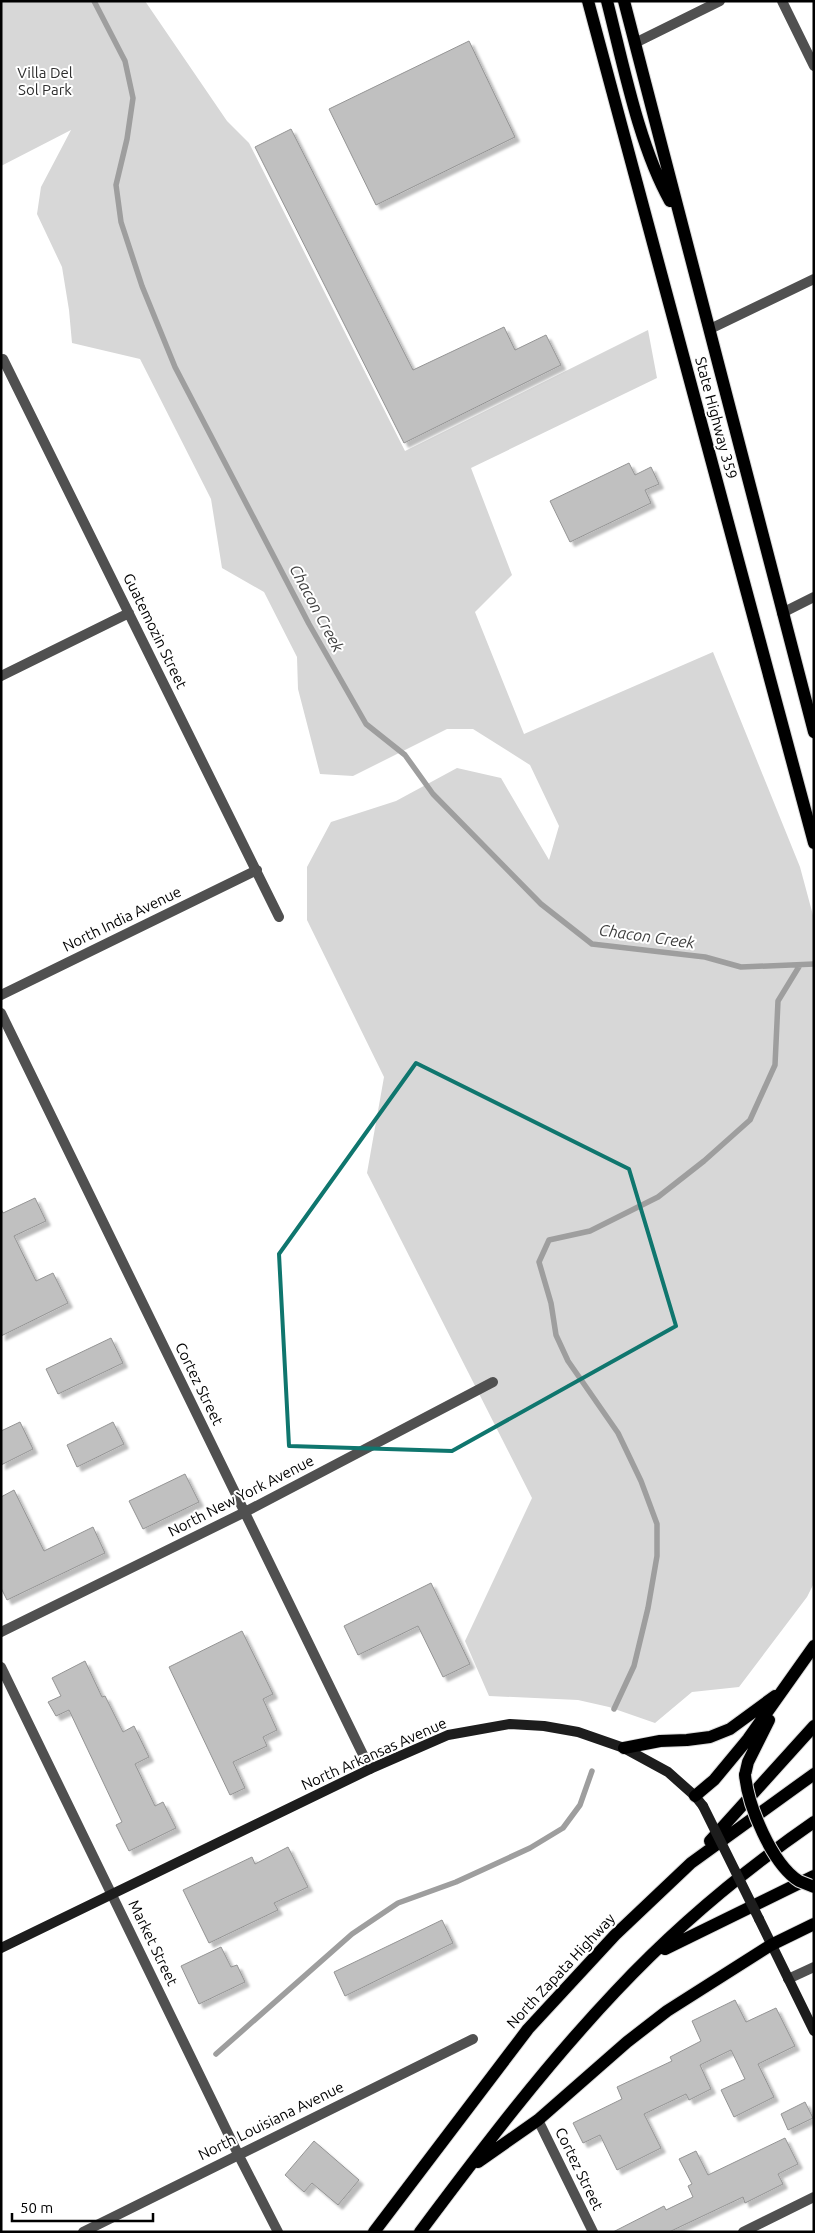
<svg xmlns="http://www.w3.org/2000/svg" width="815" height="2233" font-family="Ubuntu,sans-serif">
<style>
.green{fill:#d7d7d7}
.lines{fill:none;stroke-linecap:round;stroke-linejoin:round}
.stream{stroke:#9e9e9e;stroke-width:5.5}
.building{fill:#c0c0c0;stroke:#949494;filter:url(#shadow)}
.primary-casing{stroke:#dbdbdb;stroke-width:14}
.service{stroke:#505050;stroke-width:10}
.minor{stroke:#505050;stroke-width:10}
.secondary{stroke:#1d1d1d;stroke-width:10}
.primary{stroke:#000;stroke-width:12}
.primary-bridge-casing{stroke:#dbdbdb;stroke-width:14;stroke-linecap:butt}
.secondary-bridge{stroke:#1d1d1d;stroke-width:10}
.primary-bridge{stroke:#000;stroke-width:12}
.marked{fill:none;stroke:#0f766e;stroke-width:4;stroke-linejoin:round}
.labels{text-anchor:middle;stroke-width:4;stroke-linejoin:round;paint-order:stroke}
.park-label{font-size:15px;fill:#2e2e2e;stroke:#fff}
.street-label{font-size:15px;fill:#000;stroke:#fff}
.water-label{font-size:16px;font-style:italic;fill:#3f3f3f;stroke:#fff}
</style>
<defs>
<filter id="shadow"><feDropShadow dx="4.5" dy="4.5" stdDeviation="1" flood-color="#0004"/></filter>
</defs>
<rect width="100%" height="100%" fill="#fff"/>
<path class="green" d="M1,1H145L227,121L249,143L405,451L648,330L657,378L471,468L512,575L475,612L524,734L713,652L800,867L814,919V1583L807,1597L739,1687L692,1692L655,1723L609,1707L578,1700L489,1696L465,1641L532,1498L367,1173L384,1077L307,920V867L331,822L396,801L457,768L501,778L549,860L559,826L530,765L473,729H447L353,776L320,774L298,689L297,657L264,592L222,568L211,499L140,359L72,343L69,310L62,267L37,214L41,187L71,130L1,166Z"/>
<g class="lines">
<path class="stream" d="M94,1L125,61L133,98L127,139L116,185L121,222L142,286L175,367L309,624L366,724L405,755L433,794L541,904L592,944L705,957L741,967L814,964
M614,1709L634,1666L648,1608L657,1556V1524L641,1481L618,1433L568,1361L556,1335L551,1303L539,1262L549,1240L590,1231L658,1197L704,1161L750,1120L775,1065L778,1001L800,965
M216,2054L352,1934L398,1903L456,1882L530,1848L563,1828L580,1805L592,1771"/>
</g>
<path class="building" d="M469,41L515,137L376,205L329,109Z
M291,129L413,370L504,327L515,350L546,335L561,365L404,443L255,147Z
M629,463L635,475L651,467L659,484L645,490L651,503L570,542L550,501Z
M35,1198L46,1221L14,1236L36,1281L53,1273L68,1303L1,1336V1209L3,1213Z
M111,1338L123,1363L58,1394L46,1369Z
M20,1422L33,1449L1,1465V1431Z
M113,1422L124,1444L77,1467L67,1445Z
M185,1474L199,1502L143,1529L129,1501Z
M14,1490L44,1551L93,1527L105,1553L7,1600L1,1588V1497Z
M431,1583L470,1664L443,1677L418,1626L358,1655L344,1626Z
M242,1631L273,1694L263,1699L277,1730L263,1737L267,1746L233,1762L245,1788L230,1795L169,1667Z
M85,1661L102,1697L105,1696L123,1732L134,1726L149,1757L135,1764L155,1806L163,1802L176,1828L129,1851L116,1825L122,1822L69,1710L56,1716L48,1702L61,1696L52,1678Z
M288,1847L308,1887L274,1903L278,1910L209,1943L183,1890L252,1857L255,1864Z
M442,1920L453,1943L345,1996L334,1972Z
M221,1947L231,1967L237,1965L245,1982L199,2004L181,1966Z
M735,2000L746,2022L776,2008L795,2046L758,2064L774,2097L734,2117L721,2090L745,2079L731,2050L700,2065L711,2089L689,2100L686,2094L644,2114L661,2148L617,2170L600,2135L583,2143L573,2123L622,2099L617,2087L672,2061L670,2057L701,2041L692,2021Z
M805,2102L813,2118L788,2130L781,2114Z
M785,2138L798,2164L778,2174L783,2184L745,2203L743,2197L669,2232H613L664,2206L666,2210L693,2197L688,2186L692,2184L679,2159L696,2151L708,2175Z
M314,2141L359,2180L338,2205L312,2183L304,2192L285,2175Z"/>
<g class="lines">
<g class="primary-casing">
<path id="primary" d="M588,1L814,843
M607,1C623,63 639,146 670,201
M624,1L814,732
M624,1748L660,1741L687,1740L710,1737L730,1729L775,1696
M745,1775L748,1762L769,1720
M695,1796L714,1780L748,1739L814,1646
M710,1841L814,1726
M665,1949L814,1876
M478,2162L538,2120L627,2042L667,2011L771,1945L814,1924
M374,2232L528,2029L615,1935L691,1863L814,1774
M420,2232C482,2149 545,2066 616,1991C675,1928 743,1871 814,1822"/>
</g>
<path class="service" d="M788,1979L814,1967"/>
<path class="minor" d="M782,1L814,66
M635,43L720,1
M710,329L814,279
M3,359L279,917
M782,613L814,597
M1,676L129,613
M1,995L257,870
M1,1013L370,1769
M1,1632L245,1512L493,1382
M1,1667L238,2154L278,2232
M538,2120L593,2232
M83,2232L473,2039
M743,2232L814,2197"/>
<path class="secondary" d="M759,1919L814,2031
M1,1948L370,1769L448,1735L510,1724L544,1726L578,1732L624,1748L668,1772L695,1796L703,1806"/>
<use href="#primary" class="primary"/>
<g class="primary-bridge-casing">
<path id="primary-bridge" d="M745,1775C748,1806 772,1864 799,1881C804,1883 809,1885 814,1887"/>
</g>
<path class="secondary-bridge" d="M703,1806L759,1919"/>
<use href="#primary-bridge" class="primary-bridge"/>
</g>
<path class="marked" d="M416,1063L629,1169L676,1326L452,1451L289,1446L279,1254Z"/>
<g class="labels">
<g class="park-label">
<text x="45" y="78">Villa Del<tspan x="45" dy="17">Sol Park</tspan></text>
</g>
<g class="street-label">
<text transform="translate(716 418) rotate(75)" y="5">State Highway 359</text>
<text transform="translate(155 631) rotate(64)" y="5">Guatemozin Street</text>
<text transform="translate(122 919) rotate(-26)" y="5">North India Avenue</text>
<text transform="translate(199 1384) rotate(64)" y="5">Cortez Street</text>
<text transform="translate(241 1496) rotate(-27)" y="5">North New York Avenue</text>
<text transform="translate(374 1754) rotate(-24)" y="5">North Arkansas Avenue</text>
<text transform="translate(153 1943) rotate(64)" y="5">Market Street</text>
<text transform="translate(561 1971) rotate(-47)" y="5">North Zapata Highway</text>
<text transform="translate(271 2121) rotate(-26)" y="5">North Louisiana Avenue</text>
<text transform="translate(579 2169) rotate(64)" y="5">Cortez Street</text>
</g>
<g class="water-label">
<text transform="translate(317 608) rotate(62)" y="6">Chacon Creek</text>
<text transform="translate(647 936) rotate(8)" y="6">Chacon Creek</text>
</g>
</g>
<rect width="815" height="2233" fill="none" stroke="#000000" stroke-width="5"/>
<path d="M12 2213v8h141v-8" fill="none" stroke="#000000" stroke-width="2.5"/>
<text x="20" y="2213" font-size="15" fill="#000000" stroke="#ffffff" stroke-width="4" paint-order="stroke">50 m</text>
</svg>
